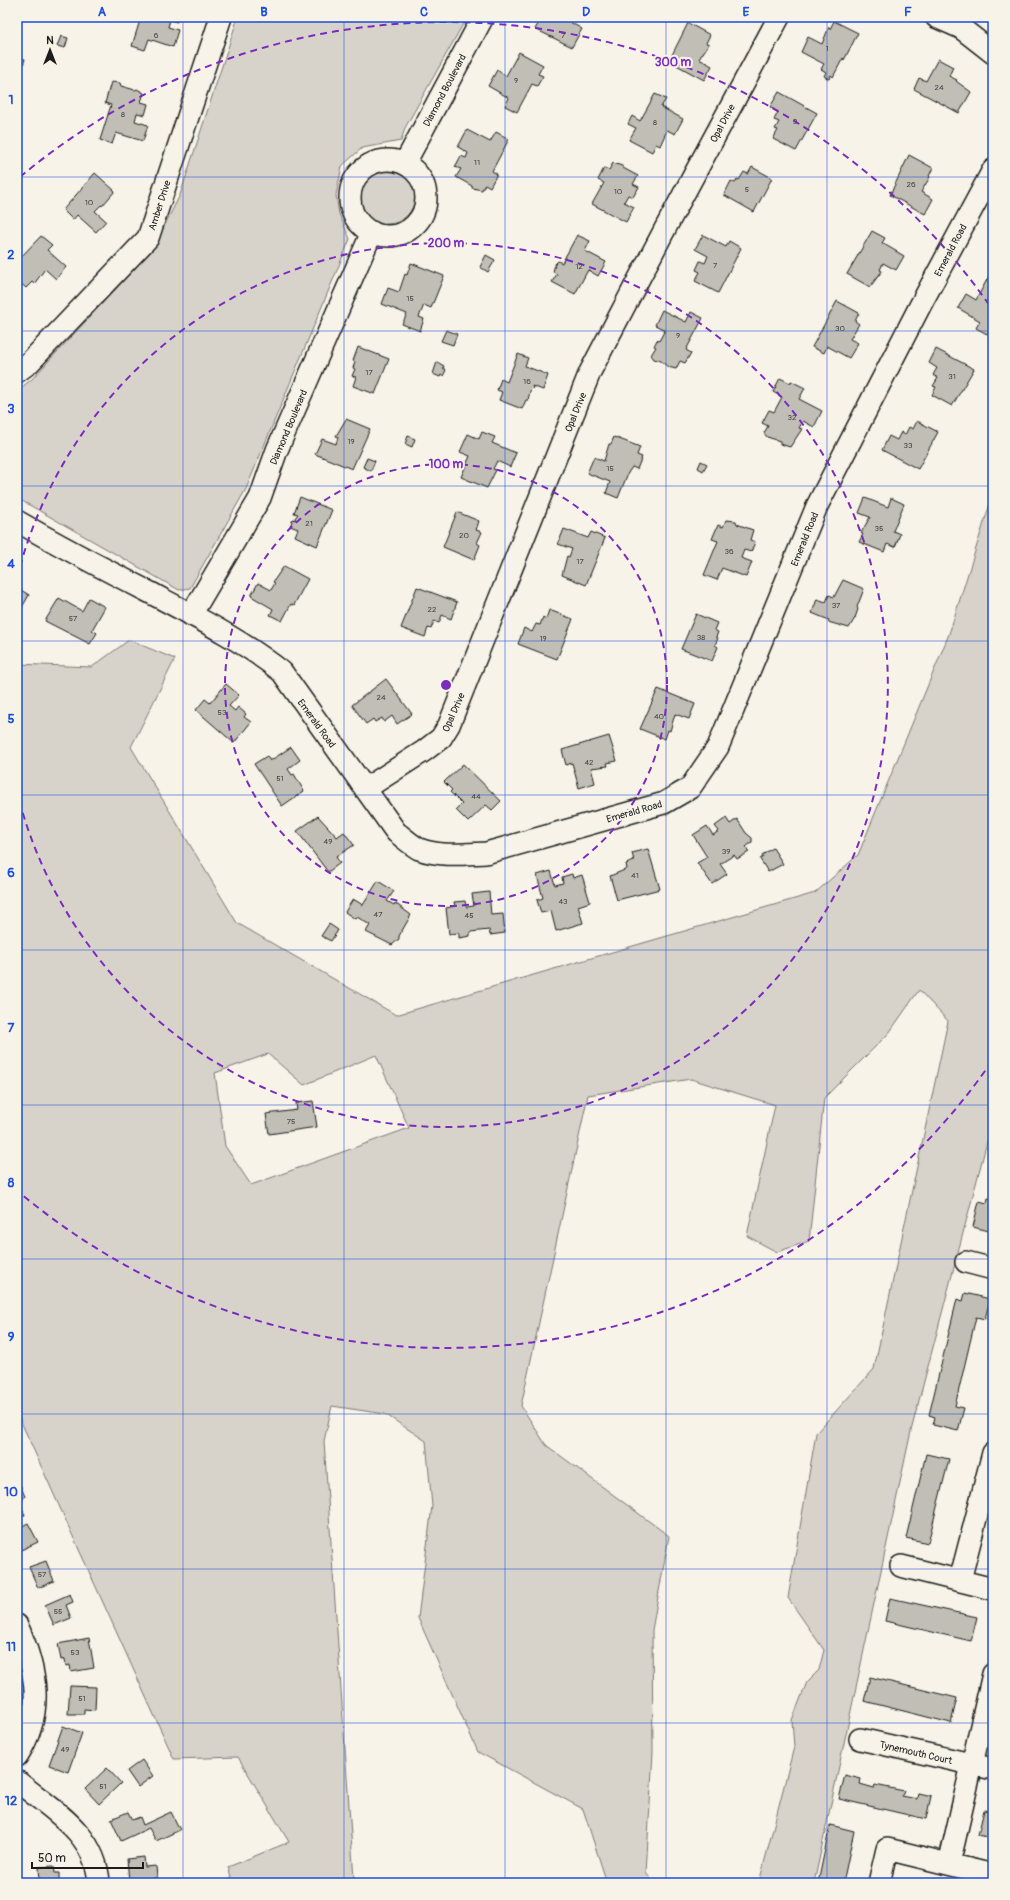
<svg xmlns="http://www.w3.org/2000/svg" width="1010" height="1900" font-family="Pangolin,sans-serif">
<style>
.green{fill:#d7d3cb;stroke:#7a7874;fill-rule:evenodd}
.building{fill:#c0beb5;stroke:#1c1c1c}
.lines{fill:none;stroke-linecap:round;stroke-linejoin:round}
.minor-casing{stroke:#1c1c1c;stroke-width:24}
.minor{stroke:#f7f3e8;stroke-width:21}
.grid{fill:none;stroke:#1d4ed8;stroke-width:1;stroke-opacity:0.55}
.ring{fill:none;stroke:#7b2cbf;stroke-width:2;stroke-dasharray:7 5}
.labels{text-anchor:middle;stroke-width:4;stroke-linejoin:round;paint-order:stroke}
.number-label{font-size:8px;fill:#454442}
.street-label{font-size:10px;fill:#1c1c1c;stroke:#f7f3e8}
.centre{fill:#7b2cbf;stroke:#f7f3e8;stroke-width:2}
.ring-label{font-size:12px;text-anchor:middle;font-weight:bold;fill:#7b2cbf;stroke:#f7f3e8;stroke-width:4;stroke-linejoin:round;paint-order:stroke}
.neatline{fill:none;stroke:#1d4ed8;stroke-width:1.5}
.grid-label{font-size:13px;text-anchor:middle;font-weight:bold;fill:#1d4ed8}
</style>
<rect width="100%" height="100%" fill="#f7f3e8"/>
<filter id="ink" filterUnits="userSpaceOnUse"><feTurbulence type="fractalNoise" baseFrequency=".025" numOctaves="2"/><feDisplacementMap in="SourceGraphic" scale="8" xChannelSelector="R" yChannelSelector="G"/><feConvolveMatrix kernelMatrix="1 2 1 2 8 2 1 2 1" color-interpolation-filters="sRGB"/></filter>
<g filter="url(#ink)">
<path class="green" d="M238,17H467L405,128L401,141L362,148L342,166L336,195L339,214L350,239L246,489L190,588L179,590L17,498V391L32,379L152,250L180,195Z
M359 196a28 28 0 1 1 56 0a28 28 0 1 1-56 0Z
M993,494V1119L911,1431L814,1883H759L794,1747L792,1720L807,1682L819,1670L824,1650L788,1598L816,1433L874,1369L948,1021L919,990L889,1033L824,1098L809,1241L777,1252L747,1236L775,1105L691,1079L588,1095L521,1406L546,1445L669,1536L652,1630L653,1752L646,1873L654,1883H607L583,1809L478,1752L418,1618L432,1506L426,1441L385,1414L332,1406L324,1441L354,1879L339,1883H233L228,1867L289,1842L238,1757L174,1759L17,1413V664L92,667L129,640L175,659L131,747L237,923L396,1015L815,893L858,855L949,634ZM268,1054L304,1085L376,1055L409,1128L251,1185L225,1146L215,1073Z"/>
<path class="building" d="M141,17H178L177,22L170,20L168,27L178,30L173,47L149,39L145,50L132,46Z
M540,17H573L570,22L582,29L572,47L535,29L540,21L538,20Z
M834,21L858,33L844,60L843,58L833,77L831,75L829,79L824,76L826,72L821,69L824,64L801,52L808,37L822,44L829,27L830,29Z
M688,23L710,35L706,43L709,44L699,59L712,66L704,80L669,61Z
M61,36L68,38L65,48L57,46Z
M519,52L543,65L538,74L543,76L537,86L532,84L517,112L505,106L509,98L488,86L497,70L506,76Z
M17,57L25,59L17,85Z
M938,59L953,67L949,76L957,80L956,81L971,92L959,113L914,89L919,78L926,81Z
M111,82L120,83L121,86L135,90L137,89L144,93L141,102L148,104L145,115L137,113L135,121L148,125L143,141L116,133L112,144L100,140L111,105L105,103Z
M779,92L817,113L796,151L773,139L778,130L775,129L779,122L774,120L778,112L770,107Z
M655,94L666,99L661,107L683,119L675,134L667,130L660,146L656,144L652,152L629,140L636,128L628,124L632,116L640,121Z
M467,130L490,142L496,132L509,139L492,171L497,174L490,187L485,184L482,190L472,188V186L456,177L461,169L455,167L461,156L466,158L468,153L458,147Z
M909,155L933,168L929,176L930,177L921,192L933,199L925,214L890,195Z
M613,163L622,166L623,168L638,176L633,184L639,187L633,197L628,195L624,202L634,207L626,222L592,204L604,183L598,180L604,168L609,170Z
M752,167L772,178L754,212L724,195L731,181L735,183L737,179L739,180L744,172L748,174Z
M95,173L115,191L102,206L101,205L95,211L106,221L96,232L77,215L73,220L63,210Z
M872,231L885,238L882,243L904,256L896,270L883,263L880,270L882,271L870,287L847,274Z
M577,235L590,241L585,251L606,262L598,276L588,270L575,294L552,282L557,274L553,272L555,264L558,261L562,263Z
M703,235L726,247L729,241L741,248L718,293L695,281L700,272L696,270L700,261L705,263L708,256L695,249Z
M41,236L52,245L47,250L66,267L56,279L45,269L34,284L32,282L26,288L17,280V261Z
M486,255L495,260L488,272L480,267Z
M411,263L444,276L431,308L424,305L419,317L424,319L420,331L402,324L407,314L382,304L388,288L399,292L405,274L407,275Z
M989,276L993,278V323L987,334L976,328L980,321L958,308L966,294L976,300Z
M837,301L859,313L855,321L859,324L850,339L858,343L849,358L827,346L824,353L812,347Z
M662,310L686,322L691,312L703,318L686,350L691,353L685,363L680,361L676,369L668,367L661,361L654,359L651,355L656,347L654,346L657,340L659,341L665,330L655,325Z
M446,330L457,334L453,345L441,341Z
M358,347L389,359L375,394L353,386L356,377L352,376L355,369L353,368L355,362L353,361Z
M936,349L974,369L952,406L932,395L936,387L933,386L938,378L933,375L937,368L929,363Z
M518,354L528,358L525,366L548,375L543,390L532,386L533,388L530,391L528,400H526L522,409L499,400L502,392L497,390L501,379L507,382Z
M437,362L444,366L443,368L446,370L443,376L441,375L440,377L433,374Z
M780,378L790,383L791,381L805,388L799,399L822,411L814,427L803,421L799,428L802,429L790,447L780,444V441L767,437L764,433L768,426L762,423L769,410L774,412L782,397L773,392Z
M346,419L370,429L352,469L315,454L322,439L336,444L338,437L336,436Z
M917,421L938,432L918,469L882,450L889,436L897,440L901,432L905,435L909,427L913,429Z
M482,432L495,437L492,443L516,453L510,467L497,461L493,469L496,470L487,488L461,477L470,456L460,452L468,434L479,439Z
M408,436L415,439L412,447L405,444Z
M614,437L640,447L637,455L642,457L637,469L632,467L628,473L618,498L606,493L610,482L587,473L594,457L604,461L609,444H611Z
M367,458L375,461L371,471L363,467Z
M701,461L707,464L703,471L698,468Z
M300,497L332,510L317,546L295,536L298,529L290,526L293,519L296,520L295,518L298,514L294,513Z
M865,498L888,507L891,498L904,504L893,531L900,534L895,547L887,544L884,552L859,542L863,534L861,533L870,517L859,513Z
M457,512L479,521L476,530L482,532L477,543L480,545L474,560L443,547Z
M726,520L736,521L737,524L753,530L750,540L755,542L751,552L744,550L741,558L752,562L746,577L722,568L717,580L704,575L718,541L712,539L718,525L723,527Z
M564,529L588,538L591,532L605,538L586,585L562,575L567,556L569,557L572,549L558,544Z
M284,566L308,579L294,605L291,604L282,621L270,615L273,609L251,596L258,583L271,590L275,583L273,582Z
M843,580L864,589L857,607L858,609L855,618L849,628L828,622L829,620L812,613L817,599L826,602L829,595L834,597Z
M17,586L22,589L21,590L29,595L17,616Z
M417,587L457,602L451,619L442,615L439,623L434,621L431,629L428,628L425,637L401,628Z
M59,598L82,611L89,598L105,607L92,630L97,633L90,644L45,621Z
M549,610L573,619L557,659L518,644L524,628L532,632L536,624L540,625L543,617L546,619Z
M696,614L717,623L714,630L718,632L716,637L718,638L715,645L718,647L712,661L681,649Z
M386,679L412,714L397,724L392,716L384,722L382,718L375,722L373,719L366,724L352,705Z
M226,684L239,695L229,706L235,711L238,707L246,714L244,717L251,722L234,743L196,710L205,699L210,703Z
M658,689L695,704L689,719L675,714L670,731L668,730L665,739L640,729Z
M609,736L617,761L607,763L608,766L591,768L595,783L579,788L572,763L566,765L562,750Z
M291,747L300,760L288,769L292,775L294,774L304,791L282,806L254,764L267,756L270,761Z
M463,764L501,801L492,810L486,805L468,822L456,810L462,804L450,792L452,790L444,782Z
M318,816L337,837L344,832L354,845L336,857L340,863L328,872L297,831Z
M726,818L730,824L737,819L746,833L752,838V842L746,847L749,852L737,859L734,855L720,864L727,874L712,884L697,863L707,857L693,835L707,826L713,835L719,831L715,826Z
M773,848L783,864L768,872L760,859L763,857L762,855Z
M648,849L660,889L617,900L610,876L627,869L626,864L634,861L632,853Z
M551,871L555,885L563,883L562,877L572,874L573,878L582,875L590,902L578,906L583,923L556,931L551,911L541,913L537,900L543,898L537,875Z
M378,881L394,891L387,901L394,905L395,903L411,915L399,936V939L392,945L366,932L370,925L357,917L355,919L345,912L353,899L363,905Z
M489,892L491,915L503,914L505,933L490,935L489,930L470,932V936L459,938V933L449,934L446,908L455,906L454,902L465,901L466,907L474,906L472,894Z
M329,924L338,930L331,941L321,936Z
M313,1101L317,1127L269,1134L266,1114L297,1110L296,1103Z
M988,1198L993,1199V1232L973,1227L979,1201L987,1203Z
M965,1293L990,1299L985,1319L976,1317L955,1406L964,1408L958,1431L933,1425L935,1417L929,1415L957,1299L963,1301Z
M926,1454L949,1459L928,1543L906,1538Z
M20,1484L25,1497L18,1499L25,1515L17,1518V1485Z
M28,1523L38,1542L21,1550L17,1542V1529Z
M46,1561L54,1581L38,1588L29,1567Z
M70,1594L73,1602L66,1605L71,1618L54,1625L45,1605Z
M890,1598L977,1617L971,1641L885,1621Z
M89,1638L94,1668L71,1672L70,1665L66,1666L65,1659L61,1660L58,1644Z
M870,1677L957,1698L951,1723L864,1701Z
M70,1686L96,1687L95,1710L84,1709V1714H68Z
M63,1726L82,1733L68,1772L49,1765Z
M142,1760L153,1776L138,1787L127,1771Z
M107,1768L121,1783L99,1804L85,1789Z
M845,1775L861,1779L860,1784L874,1788L875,1785L904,1791L902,1796L917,1799L918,1793L931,1796L926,1819L839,1799Z
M984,1810L993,1812V1833L989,1832L987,1837L978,1835Z
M128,1812L132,1820L140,1817L143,1825L171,1812L180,1830L156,1841L149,1828L121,1841L111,1819Z
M830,1825L854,1831L843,1883H818Z
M144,1857L145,1867L156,1866L157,1878L129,1881L127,1859Z
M54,1866L55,1873H59V1883H40L39,1867Z"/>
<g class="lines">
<g class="minor-casing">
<path id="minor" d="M936,17L961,28L993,53
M350 198a38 38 0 1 1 76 0a38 38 0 1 1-76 0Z
M405,163L483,17
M17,372L29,363L148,238L221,17
M17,521C60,546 104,569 149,592C194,616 242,640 282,672L396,832C403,837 411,845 419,849C440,857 464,854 486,853L664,803L690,788L718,747L817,506L921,304L993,170
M191,615L260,498L277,450L372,232
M365,789L424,751L441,738L449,725L590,372L666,227L779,17
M966,1262L993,1269
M901,1566L993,1589
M960,1580L993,1453
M17,1625C37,1669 45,1714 17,1756
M860,1739L993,1769
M17,1781C52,1810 96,1833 99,1883
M949,1864L993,1674
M879,1883L887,1849L993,1875"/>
</g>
<use href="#minor" class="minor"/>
</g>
</g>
<path class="grid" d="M183,17V1883M344,17V1883M505,17V1883M666,17V1883M827,17V1883M17,177H993M17,331H993M17,486H993M17,641H993M17,795H993M17,950H993M17,1105H993M17,1259H993M17,1414H993M17,1569H993M17,1723H993"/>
<g class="ring">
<circle cx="446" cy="685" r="221"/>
<path d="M17 578A442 442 0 1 1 17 792"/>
<path d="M992 1061A663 663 0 0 1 20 1193M20 177A663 663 0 0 1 992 309"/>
</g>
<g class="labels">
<g class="number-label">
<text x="156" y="38">6</text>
<text x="563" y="38">7</text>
<text x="827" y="51">1</text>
<text x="516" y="83">9</text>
<text x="939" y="90">24</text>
<text x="123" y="117">8</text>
<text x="795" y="124">3</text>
<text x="655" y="125">8</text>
<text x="477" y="165">11</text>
<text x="911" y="187">26</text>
<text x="747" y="192">5</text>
<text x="618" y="194">10</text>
<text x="89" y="205">10</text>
<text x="715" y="268">7</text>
<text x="579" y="269">12</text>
<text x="410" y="301">15</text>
<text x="840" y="331">30</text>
<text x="678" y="338">9</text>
<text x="369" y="375">17</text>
<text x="952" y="379">31</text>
<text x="527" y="384">16</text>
<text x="792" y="420">32</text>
<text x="351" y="444">19</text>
<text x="908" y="448">33</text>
<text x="610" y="471">15</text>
<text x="309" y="526">21</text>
<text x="879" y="531">35</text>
<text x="464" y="538">20</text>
<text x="729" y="554">36</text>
<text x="580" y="564">17</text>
<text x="836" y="608">37</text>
<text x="432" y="612">22</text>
<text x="73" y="621">57</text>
<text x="701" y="640">38</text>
<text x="543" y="641">19</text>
<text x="381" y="700">24</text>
<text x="222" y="715">53</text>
<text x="659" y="719">40</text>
<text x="589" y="765">42</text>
<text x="280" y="781">51</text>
<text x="476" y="799">44</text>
<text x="328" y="844">49</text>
<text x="726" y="854">39</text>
<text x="635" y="878">41</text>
<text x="563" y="904">43</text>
<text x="378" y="917">47</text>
<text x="469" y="918">45</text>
<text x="291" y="1124">75</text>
<text x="42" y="1577">57</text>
<text x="58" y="1614">55</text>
<text x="75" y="1655">53</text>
<text x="82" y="1701">51</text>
<text x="65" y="1752">49</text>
<text x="103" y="1789">51</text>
</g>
<g class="street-label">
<text transform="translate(444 90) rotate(-62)" y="4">Diamond Boulevard</text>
<text transform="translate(722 123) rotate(-62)" y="4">Opal Drive</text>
<text transform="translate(159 205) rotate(-72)" y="4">Amber Drive</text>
<text transform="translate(950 250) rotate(-62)" y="4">Emerald Road</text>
<text transform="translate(575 412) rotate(-68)" y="4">Opal Drive</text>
<text transform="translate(288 427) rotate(-67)" y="4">Diamond Boulevard</text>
<text transform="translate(804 539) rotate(-68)" y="4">Emerald Road</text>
<text transform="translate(453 712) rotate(-66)" y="4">Opal Drive</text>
<text transform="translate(317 723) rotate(54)" y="4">Emerald Road</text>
<text transform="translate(634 811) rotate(-16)" y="4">Emerald Road</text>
<text transform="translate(916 1752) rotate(13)" y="4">Tynemouth Court</text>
</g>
</g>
<circle cx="446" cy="685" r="6" class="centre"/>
<g class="ring-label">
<text x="673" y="66">300 m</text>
<text x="446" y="247">200 m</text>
<text x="446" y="468">100 m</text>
</g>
<rect width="1010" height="1900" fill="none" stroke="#f7f3e8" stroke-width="44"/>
<g transform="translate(50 50)" stroke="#f7f3e8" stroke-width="3" paint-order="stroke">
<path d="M0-3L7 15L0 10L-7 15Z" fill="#1c1c1c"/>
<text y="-6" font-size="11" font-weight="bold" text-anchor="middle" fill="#1c1c1c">N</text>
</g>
<path d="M32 1862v6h111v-6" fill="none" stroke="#1c1c1c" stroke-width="2"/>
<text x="38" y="1862" font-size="12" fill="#1c1c1c" stroke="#f7f3e8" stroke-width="3" paint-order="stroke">50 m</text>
<rect x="22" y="22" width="966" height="1856" class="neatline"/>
<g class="grid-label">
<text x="102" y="16">A</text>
<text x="264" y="16">B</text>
<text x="424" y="16">C</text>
<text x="586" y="16">D</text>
<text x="746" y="16">E</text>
<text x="908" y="16">F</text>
<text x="11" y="104">1</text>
<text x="11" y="259">2</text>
<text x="11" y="413">3</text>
<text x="11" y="568">4</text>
<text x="11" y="723">5</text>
<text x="11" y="877">6</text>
<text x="11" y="1032">7</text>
<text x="11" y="1187">8</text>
<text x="11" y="1341">9</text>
<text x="11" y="1496">10</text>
<text x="11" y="1651">11</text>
<text x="11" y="1805">12</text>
</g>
</svg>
